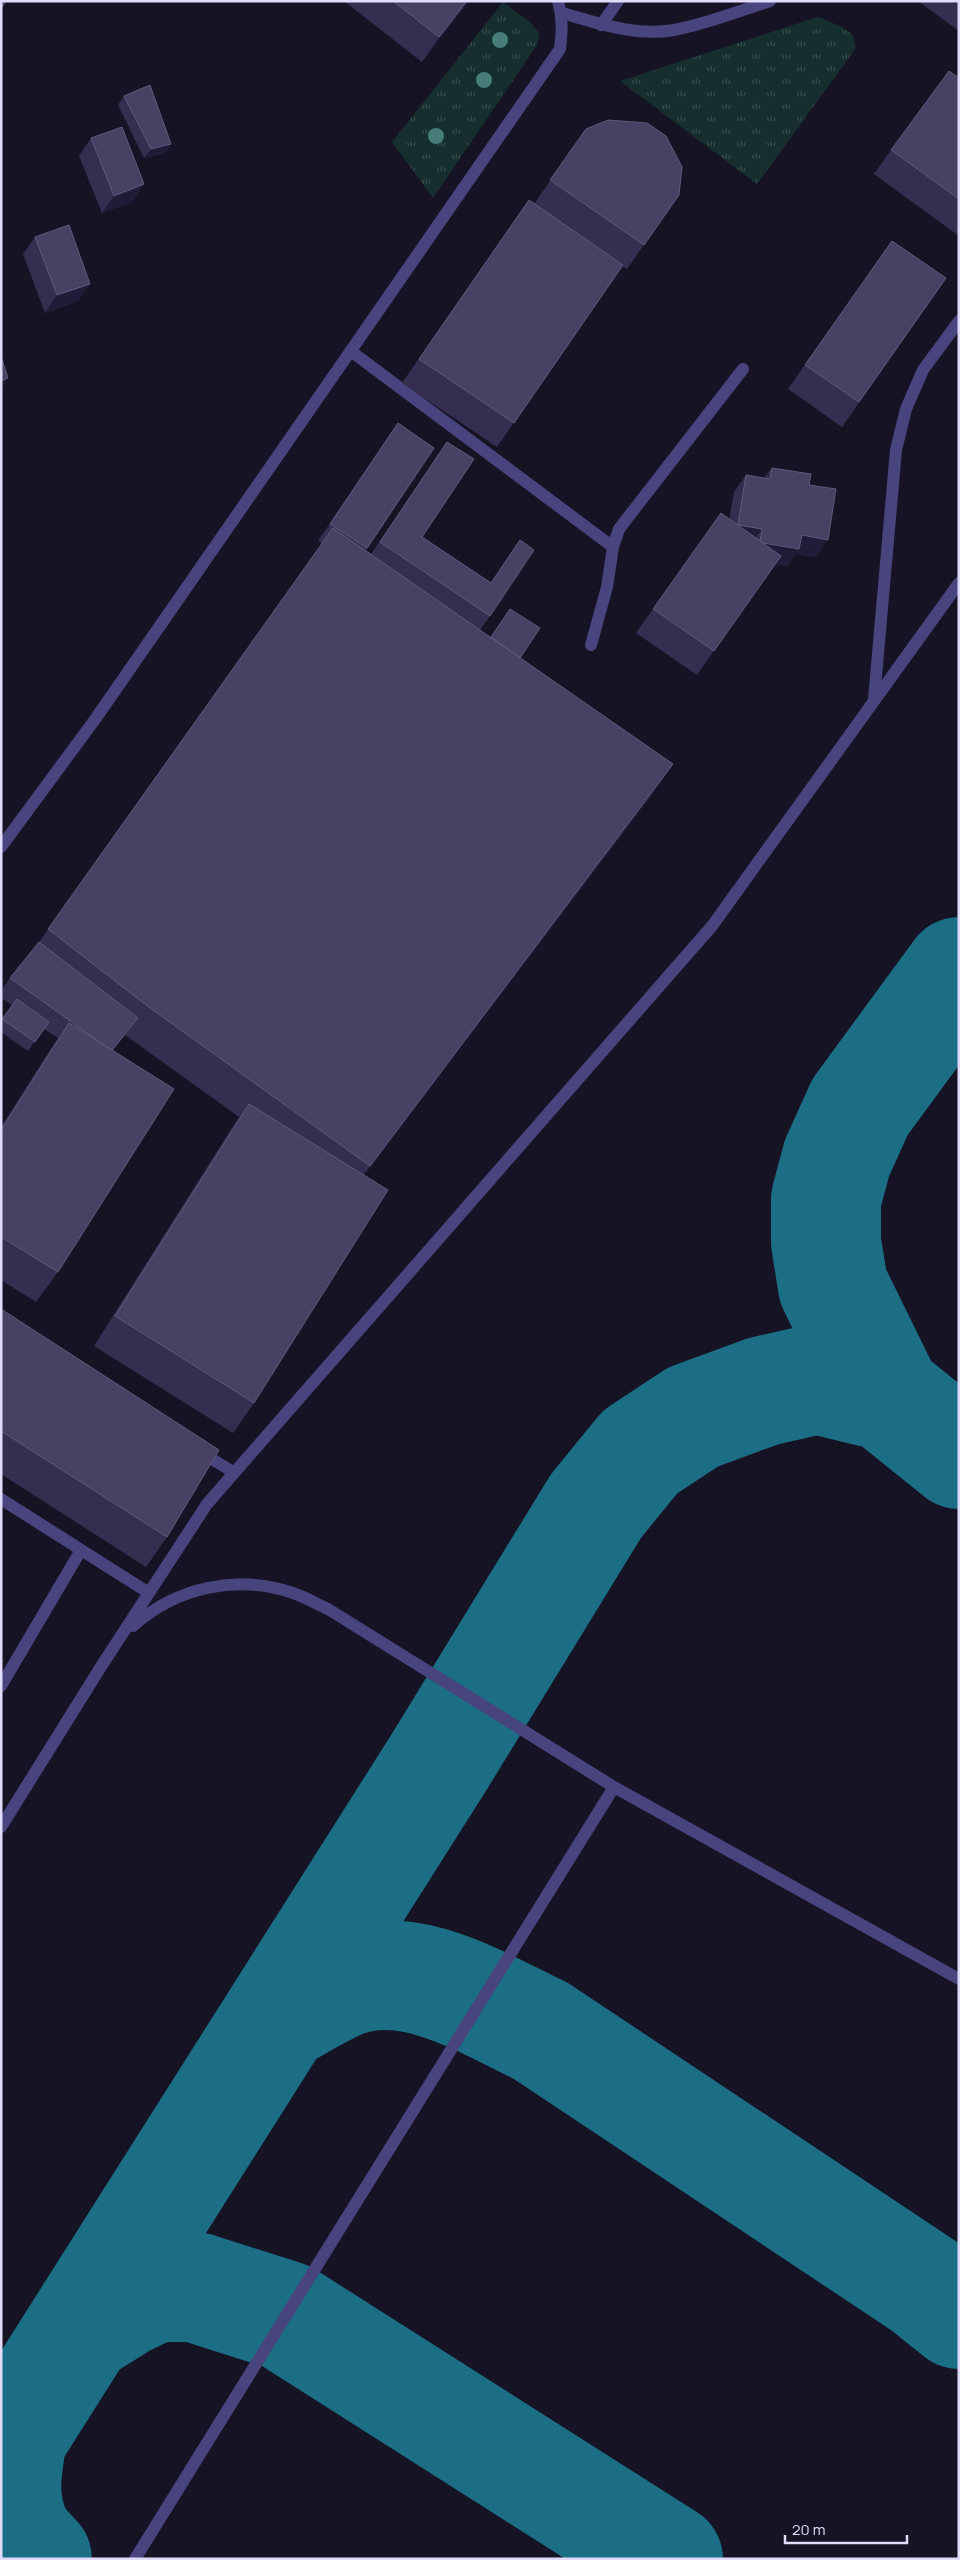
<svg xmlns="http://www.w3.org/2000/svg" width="960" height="2560" font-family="Manrope,sans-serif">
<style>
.grass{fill:url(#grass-tufts)}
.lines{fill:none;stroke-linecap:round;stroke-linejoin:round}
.taxiway{stroke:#1b6e83;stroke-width:110}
.minor{stroke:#48447e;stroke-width:12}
.tree{fill:#487c78}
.wall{fill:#362e51}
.shaded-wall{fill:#211b38}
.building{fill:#484163;stroke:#60597b}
</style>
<defs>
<pattern id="grass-tufts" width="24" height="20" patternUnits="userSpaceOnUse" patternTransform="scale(1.25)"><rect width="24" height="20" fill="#162e2e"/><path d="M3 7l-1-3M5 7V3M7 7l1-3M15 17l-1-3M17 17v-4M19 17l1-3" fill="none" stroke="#384c4d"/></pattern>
</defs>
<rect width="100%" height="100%" fill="#161325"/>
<path class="grass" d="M503,2L531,23L539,33L537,45L433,198L392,142Z
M818,17L842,27L853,35L856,48L757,184L620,81Z"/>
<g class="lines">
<path class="taxiway" d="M959,972L860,1107L837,1158L826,1199V1242L833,1286L887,1396L959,1454
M278,2017C299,2006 320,1992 342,1983C409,1956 482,2003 541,2031L924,2286L959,2314
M82,2328L122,2303L155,2287H195L286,2316L668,2559
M12,2437C6,2472 1,2501 17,2535C21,2543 30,2551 37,2559
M1,2454L441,1759L596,1506L640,1452L693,1417L764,1391L817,1379L887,1396"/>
<path class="minor" d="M562,13C598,23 636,37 674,30C707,24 739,11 770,1
M601,25L618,1
M352,352L613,547
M591,645L607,587L613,547L619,529L743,369
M874,699L896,450L906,409L923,370L959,321
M1,847L96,718L560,49C562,32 563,18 558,1
M199,1451L233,1472
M1,1499L149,1593
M133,1626C177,1587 237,1574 293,1593C305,1597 317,1604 328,1609L614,1787L959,1979
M1,1686L81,1550
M1,1827L102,1665L207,1504L712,926L959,583
M135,2559L614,1787"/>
</g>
<g class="tree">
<circle cx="500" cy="40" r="8"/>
<circle cx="484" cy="80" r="8"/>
<circle cx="436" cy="136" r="8"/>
</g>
<path class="wall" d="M344,1H469L422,62Z
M918,1H959V31Z
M959,78V236L874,174L891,150Z
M124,96L171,144L165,153L144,158L118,105Z
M586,129L679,195L627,269L622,266L497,447L402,383L529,200L534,204Z
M91,138L144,184L132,202L102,213L79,156Z
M35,237L90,284L78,301L45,313L23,254Z
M892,241L946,278L842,427L788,389Z
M398,423L434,448L366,551L371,554L447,442L422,537L491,583L520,540L490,616L480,630L520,658L652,795L364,1175L254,1403L233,1433L94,1346L228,1134L239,1117L125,1035L113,1051L58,1272L36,1302L1,1280V1127L48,1053L58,1038L44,1029L28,1051L1,1032V1021L12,1005L1,998V991L10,978L39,942L322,544L318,541Z
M772,468L809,485L816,557L796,554L787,566L775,564L697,675L636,633L721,513L729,520L734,492L746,475L764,478Z
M1,1309L167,1537L146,1567L1,1474Z"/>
<path class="shaded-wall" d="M467,1H469L422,62L439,37Z
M171,144L165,153L144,158L151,149Z
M144,184L132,202L102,213L114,196Z
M90,284L78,301L45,313L57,295Z
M8,378L2,387H1V381Z
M738,525L762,529L750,546Z
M802,535L828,540L816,557L796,554L787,566L775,564L697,675L714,651L760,543Z
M673,764L652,795L349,1196L370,1166Z
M138,1018L125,1035L100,1068L112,1051Z"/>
<path class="building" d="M1,1H6L1,9Z
M393,1H467L439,37Z
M949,71L959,78V199L891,150Z
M150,85L171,144L151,149L124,96Z
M608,120L647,123L666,136L682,167L679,195L644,245L550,180L586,129Z
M122,127L144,184L114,196L91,138Z
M529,200L623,265L514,423L419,359Z
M69,225L90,284L57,295L35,237Z
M892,241L946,278L859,402L805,365Z
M1,356L8,378L1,381Z
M398,423L434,448L367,548L330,524Z
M447,442L474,459L422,537L491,583L520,540L534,550L490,616L380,542Z
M772,468L811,474L809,485L836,489L828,540L802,535L799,549L763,543L760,541L762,529L738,525L746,475L770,479Z
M721,513L781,556L714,651L653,609Z
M333,528L673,764L370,1166L146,1005L48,929Z
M510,609L540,628L520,658L491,637Z
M39,942L138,1018L112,1050L101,1043L10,978Z
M17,999L49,1022L35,1042L2,1019Z
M69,1023L174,1089L58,1272L1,1237V1130Z
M249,1104L388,1190L254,1403L115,1316Z
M1,1309L219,1450L167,1537L1,1431Z"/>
<rect width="960" height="2560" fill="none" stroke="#e0dcfa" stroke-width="5"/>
<path d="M785 2535v8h122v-8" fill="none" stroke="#e0dcfa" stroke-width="2.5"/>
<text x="792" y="2535" font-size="15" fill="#e0dcfa" stroke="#161325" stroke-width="4" paint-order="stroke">20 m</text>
</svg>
